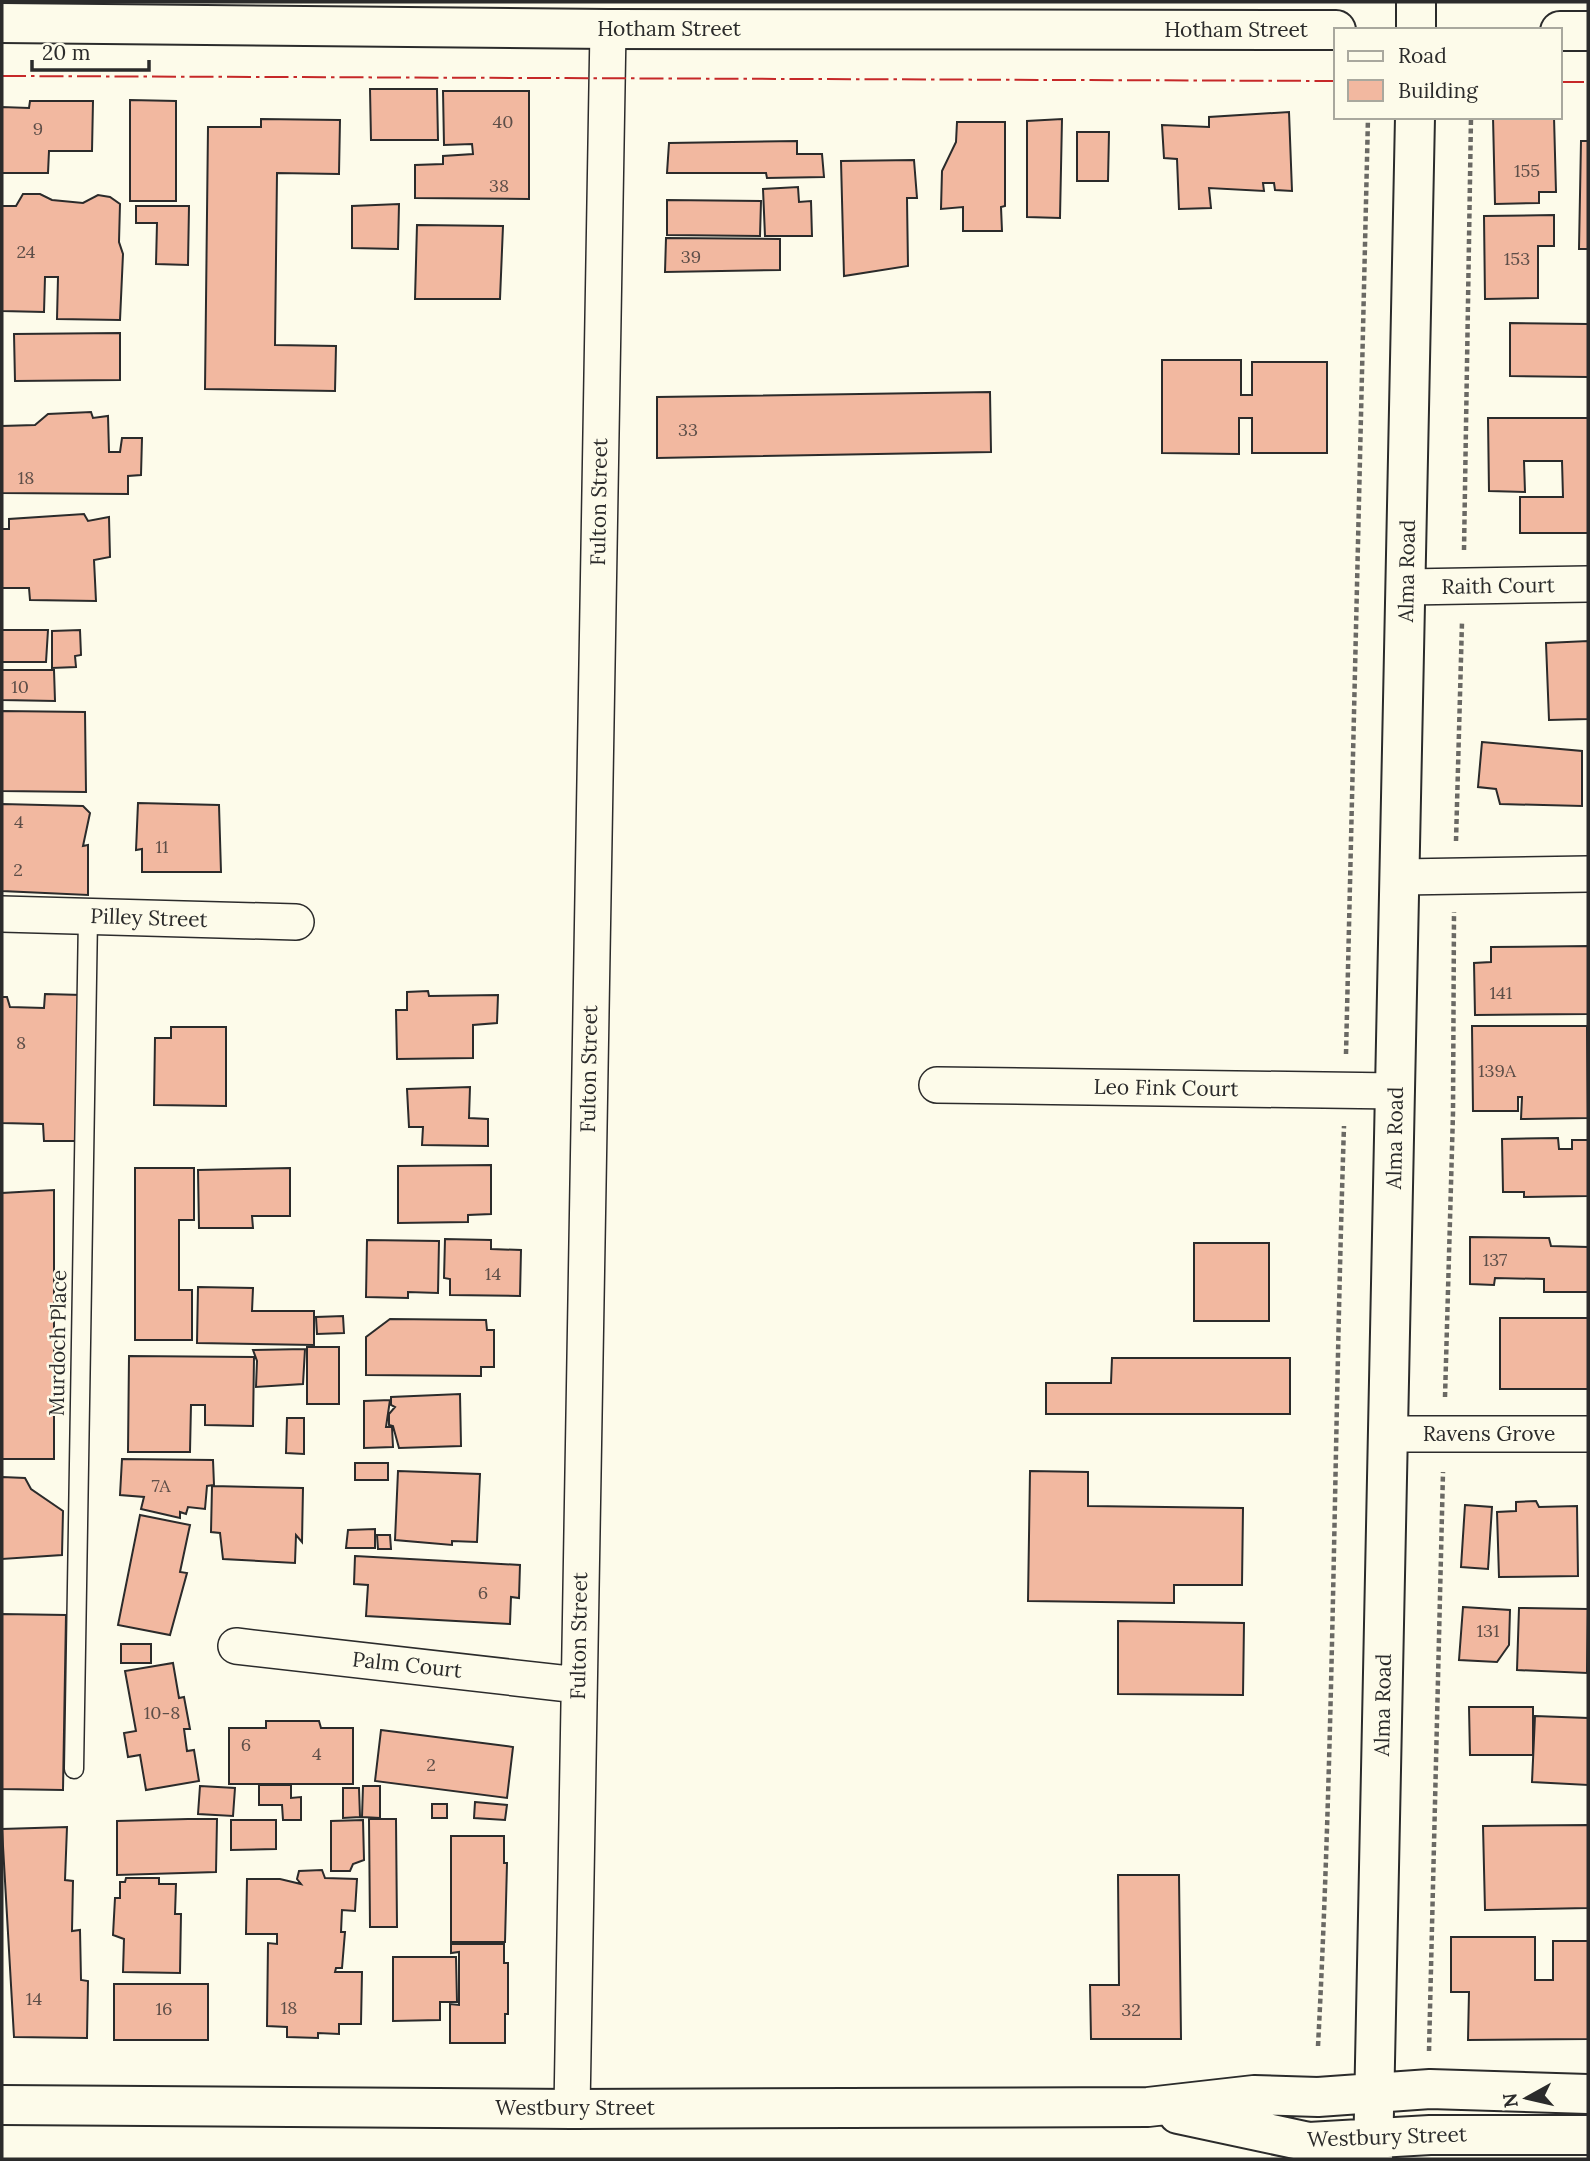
<svg xmlns="http://www.w3.org/2000/svg" width="1590" height="2161" font-family="Lora,serif">
<style>
.building{fill:#f2b8a0;stroke:#2b2b2b;stroke-width:2}
.lines{fill:none;stroke-linecap:round;stroke-linejoin:round}
.service-casing{stroke:#2b2b2b;stroke-width:21}
.minor-casing{stroke:#2b2b2b;stroke-width:38}
.tertiary-casing{stroke:#2b2b2b;stroke-width:42}
.primary-casing{stroke:#2b2b2b;stroke-width:42}
.path{stroke:#6a6964;stroke-width:4.5;stroke-dasharray:5 3.5;stroke-linecap:butt}
.service{stroke:#fdfbea;stroke-width:18}
.minor{stroke:#fdfbea;stroke-width:35}
.tertiary{stroke:#fdfbea;stroke-width:38}
.primary{stroke:#fdfbea;stroke-width:38}
.power{stroke:#c62828;stroke-width:2;stroke-dasharray:24 5 3.5 5;stroke-linecap:butt}
.labels{text-anchor:middle;stroke-width:5;stroke-linejoin:round;paint-order:stroke}
.number-label{font-size:18px;fill:#5d4e48}
.street-label{font-size:21px;fill:#2b2b2b;stroke:#fdfbea}
</style>
<rect width="100%" height="100%" fill="#fdfbea"/>
<path class="building" d="M370,89H437L438,140H371Z
M443,91H529V199L415,198V165L443,164V156L473,154L472,144L444,145Z
M130,100L176,101V201H130Z
M30,101H93L92,151H49L48,173H2V107L29,108Z
M1289,112L1292,191L1275,190L1274,183H1263L1264,191L1209,188L1211,208L1179,209L1177,159L1164,158L1162,125L1209,127V117Z
M1493,117H1554L1556,192H1539V203L1495,204Z
M261,119L340,120L339,174L277,173L275,345L336,346L335,391L205,389L208,127H261Z
M1062,119L1060,218L1027,217V121Z
M957,122H1005V206L1001,207L1002,231H963V207L941,209L942,171L956,142Z
M1077,132H1109L1108,181H1077Z
M797,141V154H822L824,177L767,178L766,173H667L669,143Z
M1581,141H1588V249H1579Z
M914,160L917,198H907L908,266L844,276L841,161Z
M798,187L799,202L811,201L812,236H765L763,189Z
M23,194H40L52,200L83,203L98,195L110,197L120,204L119,242L123,254L120,320L57,319L58,277H45L44,312L2,311V206H16Z
M667,200L761,201L760,236L667,235Z
M399,204L398,249L352,248V206Z
M136,206H189L188,265L156,264L157,223H136Z
M1554,215V246H1538V298L1485,299L1484,216Z
M417,225L503,226L500,299H415Z
M666,238L780,239V270L665,272Z
M1510,323L1588,324V377L1510,376Z
M120,333V380L15,381L14,334Z
M1162,360H1241V395H1252V362H1327V453H1252V418H1239V454L1162,453Z
M990,392L991,452L657,458V397Z
M91,412L93,418L108,416L109,452H120L122,438H142L141,475L128,476V494L2,493V426L35,425L48,414Z
M1488,418H1588V533H1520V497H1563L1562,461H1524L1525,492L1489,491Z
M84,514L88,521L109,517L110,557L94,560L96,601L30,600L29,588H2V529H9V519Z
M2,630H48L46,662H2Z
M80,630L81,655L75,656L76,667L52,668V631Z
M1588,641V719L1549,720L1546,643Z
M2,670H54L55,701L2,700Z
M2,711L85,712L86,792L2,791Z
M1482,742L1582,751V806L1500,804L1496,789L1478,787Z
M138,803L219,805L221,872H142V849L136,850Z
M2,804L83,806L90,813L83,846L88,845V895L2,891Z
M1588,946V1014L1475,1015L1474,963L1491,962V947Z
M428,991L429,996L498,995L497,1023L473,1025V1058L397,1059L396,1010H407V992Z
M45,994L82,995L78,1141H44L43,1124L2,1123V997H7L10,1007L44,1008Z
M1472,1026H1587L1588,1118L1521,1119L1522,1097H1518V1111H1473Z
M171,1027H226V1106L154,1105L155,1038H171Z
M470,1087L469,1118L488,1119V1146L422,1145L423,1127H409L407,1089Z
M1558,1138L1559,1149H1572V1140H1588V1196L1524,1197V1192H1503L1502,1139Z
M491,1165V1214L468,1215V1222L398,1223V1166Z
M135,1168H194V1220H179V1290H192V1340H135Z
M290,1168V1216H252L253,1228H199L198,1170Z
M54,1190V1459H2V1193Z
M1470,1237L1549,1238L1551,1246L1588,1247V1292H1544V1279L1495,1278L1494,1285L1470,1284Z
M445,1239L491,1240V1249L521,1250L520,1296L450,1295V1279L444,1278Z
M367,1240L439,1241L438,1293L408,1292V1298L366,1297Z
M1194,1243H1269V1321H1194Z
M198,1287L253,1288L252,1311H314V1345L197,1343Z
M343,1316L344,1333L317,1334L316,1317Z
M1500,1318H1588V1389H1500Z
M390,1319L486,1320L487,1330H494V1367H481V1376L366,1375V1337Z
M307,1347H339V1404H307Z
M305,1349L303,1384L256,1387L257,1361L253,1350Z
M129,1356L254,1357L253,1426L205,1425V1405H191L190,1452H128Z
M1112,1358H1290V1414H1046V1383H1111Z
M460,1394L461,1446L399,1448L393,1426L389,1425V1414L395,1407L391,1405V1397Z
M390,1400L386,1427H392L393,1447L364,1448V1401Z
M287,1418H304V1454L286,1453Z
M122,1459L213,1460L214,1485L207,1486L205,1509L188,1507L186,1514L180,1512V1518L141,1509L144,1497L120,1495Z
M355,1463H388V1480H355Z
M398,1471L480,1474L477,1542L452,1541V1545L395,1540Z
M1030,1471L1088,1472V1506L1243,1508L1242,1585H1174V1603L1028,1601Z
M2,1477L25,1478L31,1489L63,1511L62,1555L2,1559Z
M212,1486L303,1488L302,1542L296,1535L295,1563L223,1559L220,1533L211,1532Z
M1536,1501L1539,1507L1577,1506L1578,1576L1499,1577L1497,1512L1516,1511V1502Z
M1465,1505L1492,1507L1488,1569L1461,1567Z
M140,1515L190,1525L180,1572L187,1573L170,1635L118,1625Z
M375,1529V1548H346L348,1530Z
M377,1535H390L391,1549H378Z
M355,1556L520,1565L519,1598L511,1597L510,1624L366,1616L368,1585L354,1584Z
M1463,1607L1510,1610L1509,1645L1497,1662L1459,1660Z
M1519,1608L1588,1609L1587,1673L1517,1670Z
M2,1614L66,1615L63,1790L2,1789Z
M1118,1621L1244,1623L1243,1695L1118,1694Z
M121,1644H151V1663H121Z
M173,1663L179,1698L184,1697L190,1729H184L187,1751L194,1750L199,1781L146,1790L140,1755L128,1757L124,1733L136,1731L125,1671Z
M1469,1707H1533V1755H1470Z
M1535,1716L1588,1718V1785L1532,1782Z
M266,1721H319L321,1728H353V1784H229V1728H266Z
M381,1730L513,1747L507,1798L375,1781Z
M259,1785H291V1798L301,1797V1820H283L282,1805H259Z
M200,1786L235,1788L233,1816L198,1814Z
M363,1786H380V1818L362,1817Z
M343,1788H359L360,1817L343,1818Z
M475,1802L507,1805L505,1820L474,1818Z
M432,1804H447V1818H432Z
M188,1819H217L216,1872L117,1875V1821Z
M369,1819H396L397,1927H370Z
M231,1820H276V1849L231,1850Z
M363,1820L364,1860L353,1864L350,1871H331V1821Z
M1588,1825V1908L1485,1910L1483,1826Z
M67,1827L65,1880L73,1881L72,1931L80,1930L81,1980L88,1981L87,2038L14,2037L2,1829Z
M451,1836H504V1863H507L505,1942H451Z
M322,1870L325,1878L357,1879L355,1911L342,1910L341,1932H345L342,1968H336L335,1972H362L361,2024H339V2034L318,2033V2038L287,2037V2027L267,2026L268,1943L277,1944V1934H246L247,1879H280L301,1884L297,1879L299,1871Z
M1118,1875H1179L1181,2039H1091L1090,1985H1119Z
M126,1878H159V1884H176L175,1914H181L180,1973L123,1972L124,1939L113,1935L115,1898H120V1882H125Z
M1451,1937H1535V1980H1553V1941H1588V2039L1468,2040L1469,1992H1451Z
M451,1944H504V1963H508V2014H505V2043H450V2004L459,2005V1952L451,1953Z
M393,1957H456L457,2002H440V2020L393,2021Z
M114,1984H208V2040H114Z"/>
<g class="lines">
<g class="service-casing">
<path id="service" d="M74,1769L88,917"/>
</g>
<g class="minor-casing">
<path id="minor" d="M1407,587L1588,584
M1401,877L1588,874
M2,914L296,922
M937,1085L1396,1091
M1389,1434H1588
M236,1646L578,1685
M572,2109L608,29"/>
</g>
<g class="tertiary-casing">
<path id="tertiary" d="M1416,30V2
M2,2105L572,2109L1148,2107L1254,2095L1318,2097L1430,2089L1588,2094
M1178,2114L1309,2142L1430,2135H1588
M1373,2159L1415,117"/>
</g>
<g class="primary-casing">
<path id="primary" d="M2,23L608,29L1336,30
M1560,31H1588"/>
</g>
<path class="path" d="M1464,550L1471,117
M1456,841L1462,622
M1346,1054L1368,117
M1445,1397L1453,1113L1454,912
M1318,2046C1334,1739 1334,1433 1344,1126
M1429,2051L1443,1472"/>
<use href="#service" class="service"/>
<use href="#minor" class="minor"/>
<use href="#tertiary" class="tertiary"/>
<use href="#primary" class="primary"/>
<path class="power" d="M2,76L1336,81
M1560,82H1588"/>
</g>
<g class="labels">
<g class="number-label">
<text x="503" y="128">40</text>
<text x="38" y="135">9</text>
<text x="1527" y="177">155</text>
<text x="499" y="192">38</text>
<text x="26" y="258">24</text>
<text x="691" y="263">39</text>
<text x="1517" y="265">153</text>
<text x="688" y="436">33</text>
<text x="26" y="484">18</text>
<text x="20" y="693">10</text>
<text x="19" y="828">4</text>
<text x="162" y="853">11</text>
<text x="18" y="876">2</text>
<text x="1501" y="999">141</text>
<text x="21" y="1049">8</text>
<text x="1497" y="1077">139A</text>
<text x="1495" y="1266">137</text>
<text x="493" y="1280">14</text>
<text x="161" y="1492">7A</text>
<text x="483" y="1599">6</text>
<text x="1488" y="1637">131</text>
<text x="162" y="1719">10-8</text>
<text x="246" y="1751">6</text>
<text x="317" y="1760">4</text>
<text x="431" y="1771">2</text>
<text x="34" y="2005">14</text>
<text x="289" y="2014">18</text>
<text x="164" y="2015">16</text>
<text x="1131" y="2016">32</text>
</g>
<g class="street-label">
<text x="669" y="36">Hotham Street</text>
<text x="1236" y="37">Hotham Street</text>
<text transform="translate(599 502) rotate(-89)" y="7">Fulton Street</text>
<text transform="translate(1407 571) rotate(-89)" y="7">Alma Road</text>
<text transform="translate(1498 586) rotate(-1)" y="7">Raith Court</text>
<text transform="translate(149 918) rotate(2)" y="7">Pilley Street</text>
<text transform="translate(589 1069) rotate(-89)" y="7">Fulton Street</text>
<text transform="translate(1166 1088) rotate(1)" y="7">Leo Fink Court</text>
<text transform="translate(1395 1138) rotate(-89)" y="7">Alma Road</text>
<text transform="translate(58 1343) rotate(-89)" y="7">Murdoch Place</text>
<text x="1489" y="1441">Ravens Grove</text>
<text transform="translate(579 1636) rotate(-89)" y="7">Fulton Street</text>
<text transform="translate(407 1665) rotate(6)" y="7">Palm Court</text>
<text transform="translate(1383 1705) rotate(-89)" y="7">Alma Road</text>
<text x="575" y="2115">Westbury Street</text>
<text transform="translate(1387 2137) rotate(-2)" y="7">Westbury Street</text>
</g>
</g>
<rect width="1590" height="2161" fill="none" stroke="#2b2b2b" stroke-width="7"/>
<rect x="1334" y="28" width="228" height="91" fill="#fdfbea" stroke="#a9a89e" stroke-width="2"/>
<rect x="1348" y="51" width="35" height="10" fill="#fdfbea" stroke="#a9a89e" stroke-width="2"/>
<text x="1398" y="63" font-size="21" fill="#2b2b2b">Road</text>
<rect x="1348" y="80" width="35" height="21" fill="#f2b8a0" stroke="#a9a89e" stroke-width="2"/>
<text x="1398" y="98" font-size="21" fill="#2b2b2b">Building</text>
<g transform="translate(1527 2098) rotate(262)" stroke="#fdfbea" stroke-width="5" paint-order="stroke">
<path d="M0-5L12 26L0 18L-12 26Z" fill="#2b2b2b"/>
<text y="-10" font-size="19" font-weight="bold" text-anchor="middle" fill="#2b2b2b">N</text>
</g>
<path d="M32 60v10h117v-10" fill="none" stroke="#2b2b2b" stroke-width="3.5"/>
<text x="42" y="60" font-size="21" fill="#2b2b2b" stroke="#fdfbea" stroke-width="5" paint-order="stroke">20 m</text>
</svg>
